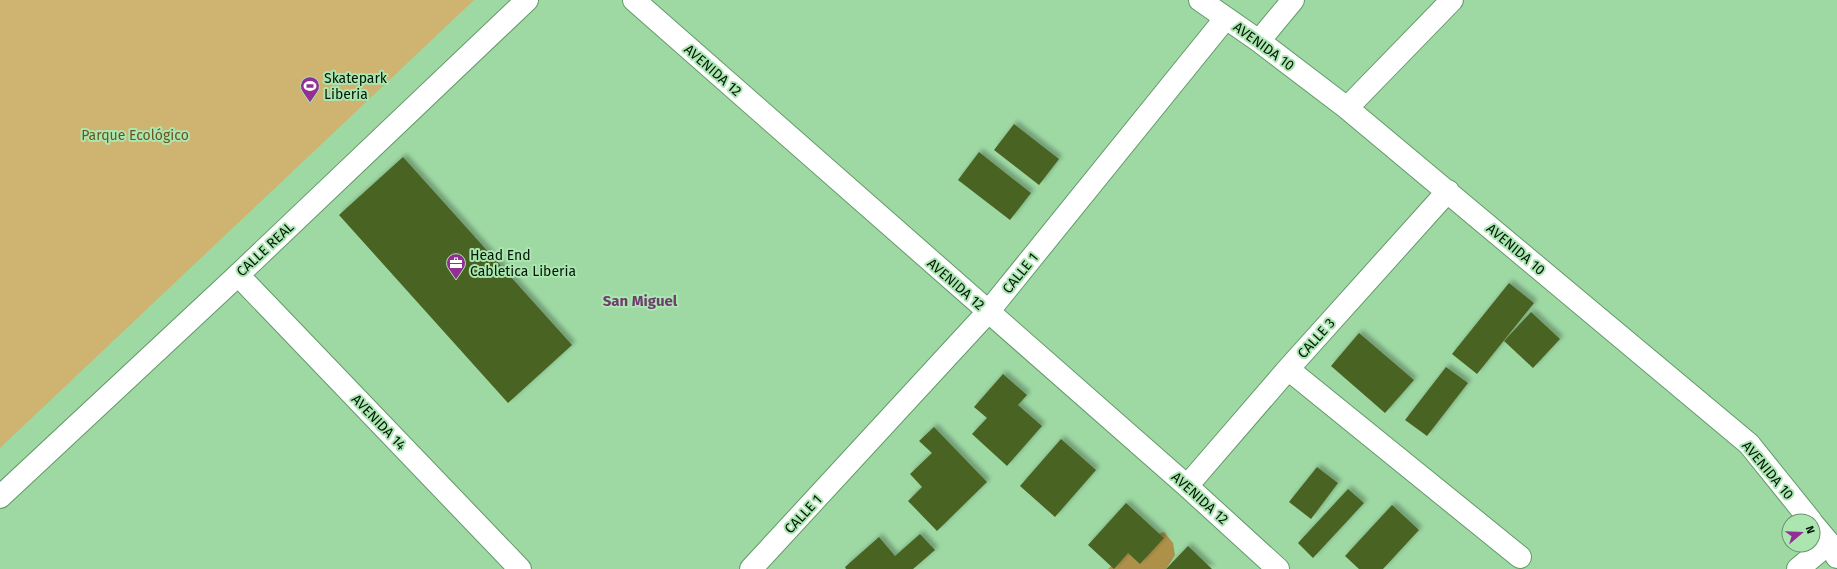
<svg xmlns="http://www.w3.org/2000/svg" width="1837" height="569" font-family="'Fira Sans',sans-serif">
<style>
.green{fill:#cfb370}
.forest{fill:#ae9149}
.building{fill:#4a6320;filter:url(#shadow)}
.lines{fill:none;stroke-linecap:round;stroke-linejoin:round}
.street-casing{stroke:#629a69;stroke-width:24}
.secondary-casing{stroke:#629a69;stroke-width:24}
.street{stroke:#fff;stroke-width:22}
.secondary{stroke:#fff;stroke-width:22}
.labels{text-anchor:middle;stroke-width:4;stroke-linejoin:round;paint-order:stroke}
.street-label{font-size:14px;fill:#021705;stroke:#abe6b1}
.poi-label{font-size:14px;fill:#021705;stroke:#abe6b1;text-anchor:start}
.park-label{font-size:14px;fill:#6a551f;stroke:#abe6b1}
.neighbourhood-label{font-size:15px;font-weight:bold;fill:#6e3c6e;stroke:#abe6b1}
</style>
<defs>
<filter id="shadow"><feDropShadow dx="3.5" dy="-3.5" stdDeviation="2" flood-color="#0004"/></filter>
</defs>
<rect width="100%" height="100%" fill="#9ed9a4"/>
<path class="green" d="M0,0H474L0,448Z"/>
<path class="forest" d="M1164,532L1173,543L1175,555L1166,569H1108L1140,540Z"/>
<path class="building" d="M1014,124L1059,159L1039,185L994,150Z
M979,152L1031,193L1010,220L958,180Z
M403,157L572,345L508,403L339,215Z
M1509,283L1534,303L1477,374L1452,354Z
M1531,312L1560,339L1533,368L1504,341Z
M1359,333L1414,380L1385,413L1331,366Z
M1446,367L1468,383L1427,436L1405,420Z
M1003,374L1027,395L1018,405L1042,426L1007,466L972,434L987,418L974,407Z
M934,427L987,482L937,531L908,501L922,487L910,474L932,453L919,441Z
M1061,439L1096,470L1055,517L1020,486Z
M1317,467L1338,483L1311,519L1289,502Z
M1348,489L1364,503L1313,558L1298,543Z
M1126,503L1164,538L1140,564L1128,553L1114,569L1088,545Z
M1392,505L1419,530L1383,569H1359L1345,556Z
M920,534L935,550L913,569H846L845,567L879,537L895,556Z
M1188,546L1212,569H1166Z"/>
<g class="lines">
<g class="street-casing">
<path id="street" d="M634,0L1187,486L1278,569
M1200,0L1259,41L1347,108L1749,444L1811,521
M1259,41L1293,0
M1347,108L1452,0
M238,275L520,569
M1288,369L1520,557
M1187,486L1288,369L1448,191
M1813,524L1829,543L1837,557
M751,569L988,312L1225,19
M1798,569L1829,543"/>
</g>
<g class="secondary-casing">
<path id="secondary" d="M0,497L238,275L527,0"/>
</g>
<use href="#street" class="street"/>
<use href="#secondary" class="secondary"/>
</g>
<defs>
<g id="stadium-pin" transform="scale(1)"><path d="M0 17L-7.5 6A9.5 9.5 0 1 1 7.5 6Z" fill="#922e94" stroke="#abe6b1"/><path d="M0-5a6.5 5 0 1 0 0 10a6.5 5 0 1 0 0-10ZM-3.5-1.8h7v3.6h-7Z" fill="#fff"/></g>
<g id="office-pin" transform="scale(1)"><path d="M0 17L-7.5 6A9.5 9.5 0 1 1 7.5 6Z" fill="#922e94" stroke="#abe6b1"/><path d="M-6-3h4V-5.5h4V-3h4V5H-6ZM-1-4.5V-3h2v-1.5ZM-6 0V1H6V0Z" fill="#fff"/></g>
</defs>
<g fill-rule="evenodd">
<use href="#stadium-pin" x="310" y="86"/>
<use href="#office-pin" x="456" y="263"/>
</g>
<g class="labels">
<g class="street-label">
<text transform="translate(1264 46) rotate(36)" y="5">AVENIDA 10</text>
<text transform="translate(713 70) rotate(41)" y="5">AVENIDA 12</text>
<text transform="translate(265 249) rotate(-43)" y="5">CALLE REAL</text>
<text transform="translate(1516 249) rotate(40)" y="5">AVENIDA 10</text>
<text transform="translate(1020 273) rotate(-51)" y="5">CALLE 1</text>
<text transform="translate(956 284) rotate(41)" y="5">AVENIDA 12</text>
<text transform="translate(1316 338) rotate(-48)" y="5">CALLE 3</text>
<text transform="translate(379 422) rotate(46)" y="5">AVENIDA 14</text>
<text transform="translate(1768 470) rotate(50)" y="5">AVENIDA 10</text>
<text transform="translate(1200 498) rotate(42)" y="5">AVENIDA 12</text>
<text transform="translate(803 514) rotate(-47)" y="5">CALLE 1</text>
</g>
<g class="poi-label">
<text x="324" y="83">Skatepark<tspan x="324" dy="16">Liberia</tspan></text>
<text x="470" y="260">Head End<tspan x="470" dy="16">Cabletica Liberia</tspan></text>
</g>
<g class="park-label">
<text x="135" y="140">Parque Ecológico</text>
</g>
<g class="neighbourhood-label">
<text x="640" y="306">San Miguel</text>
</g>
</g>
<g transform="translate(1801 533) rotate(71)"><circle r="19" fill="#abe6b1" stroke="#67936c"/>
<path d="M0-3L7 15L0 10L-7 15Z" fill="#922e94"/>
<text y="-6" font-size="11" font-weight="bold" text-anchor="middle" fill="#021705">N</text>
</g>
</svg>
